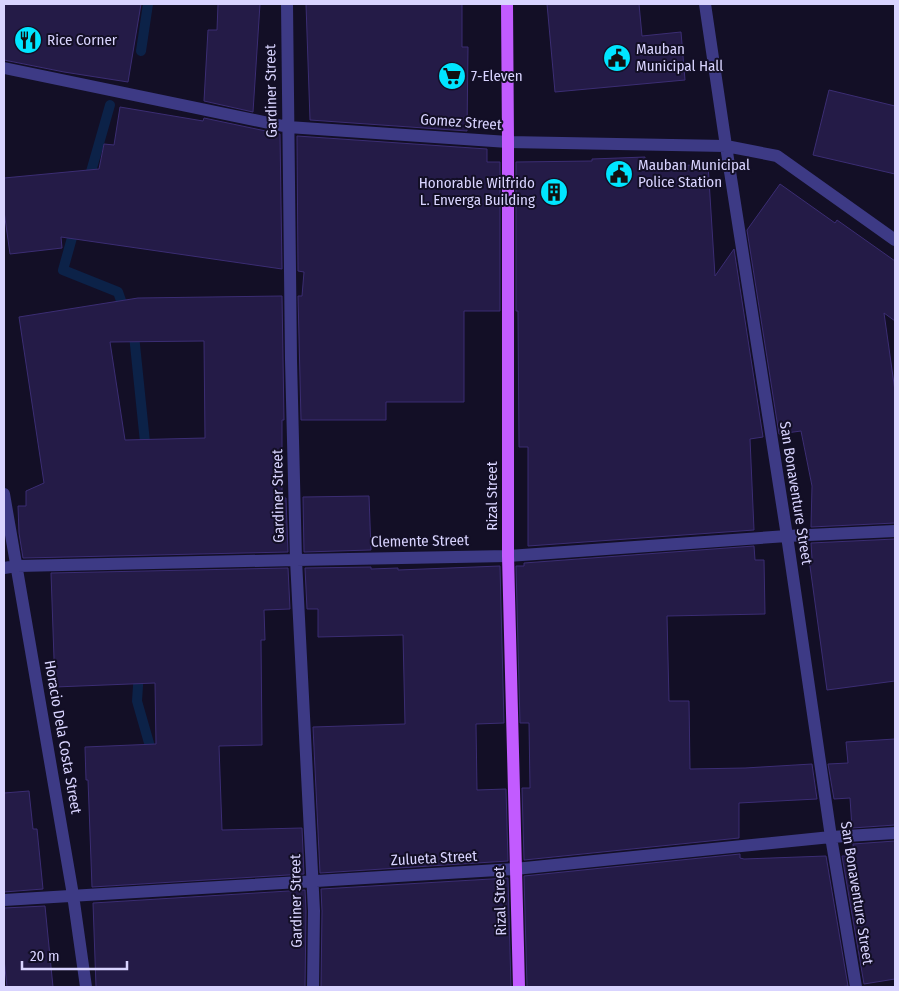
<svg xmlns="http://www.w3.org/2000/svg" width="899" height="991" font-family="'Fira Sans Condensed',sans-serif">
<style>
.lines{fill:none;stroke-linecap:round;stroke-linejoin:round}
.stream{stroke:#0c2248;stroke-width:10}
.building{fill:#241b47;stroke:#3b2d73;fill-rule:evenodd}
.minor{stroke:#3d3a85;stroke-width:12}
.major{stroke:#c25bff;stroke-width:12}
.labels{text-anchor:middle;stroke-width:4;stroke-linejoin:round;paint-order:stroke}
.poi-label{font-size:15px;fill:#d9d4ff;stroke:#130f26;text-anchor:start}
.street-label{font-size:15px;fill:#d9d4ff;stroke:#130f26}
</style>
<rect width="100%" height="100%" fill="#130f26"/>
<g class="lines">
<path class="stream" d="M141,51L148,4
M88,182L110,105
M75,227L63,270L118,292L125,312
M132,330L134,335L146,452
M139,671L137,701L153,757"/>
</g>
<path class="building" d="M4,4H141L128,82L64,72L4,60Z
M218,4H260L253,112L204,101L208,30H217Z
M306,4H462V47H468L467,131L310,120Z
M547,4H639L642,36L681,32L685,80L555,92Z
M829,90L895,106V174L813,155Z
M120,107L203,121L204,118L280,134L282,269L61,237L62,248L10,254L4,211V178L99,169L104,144L114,145Z
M297,136L487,149V162H500V311H464V402H386V420H301L298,296H302L304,272L298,271Z
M645,157V168L708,164L715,276L734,249L763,437L750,439L754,530L528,546V447H519L518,311H516V162L592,161V159Z
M780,184L835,223L837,220L895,261V321L884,313L895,391V523L811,527L812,486L801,431L779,434L747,230Z
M282,296L284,420H282V498H286L288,552L23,558L19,533L18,506H26V491L44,483L19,317L138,298ZM204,341L205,438L125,440L110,342Z
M369,496L371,550L304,552L303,497Z
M895,539V681L827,690L809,559H812L811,543Z
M754,546L755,560H764L765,614L667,616L669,701H689L690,769L745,768L812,764L817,799L739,803V838L524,860L522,788H530L529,723H520L516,566H524V563Z
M500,566L504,723L476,724L477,790L506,789L508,861L320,873L313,727L405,724L403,635L318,637V609H307L305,568L371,567V569L398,568V570Z
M288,568L290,609L264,610L265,640H261L262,745L219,746L222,830L302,828L304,874L92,887L88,780H86L85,747L156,744L155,683L55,687L51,573Z
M895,739V825L852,828L850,798L834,799L828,764L848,763L846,742Z
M29,791L33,829H37L43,889L4,892V793Z
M895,841V979L864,984L842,856H854L853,844Z
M740,854V858L744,859L826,856L848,986L838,987H527L524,876Z
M508,878L511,987H321L322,911L321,889Z
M305,890L306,911L305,987H96L93,903Z
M45,906L53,987H7L4,959V908Z"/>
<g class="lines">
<path class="minor" d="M287,4L291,360L296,560L314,911L313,987
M705,4L726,146L787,536L831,837L856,987
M4,68L288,127L508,142L726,146L777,156L895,240
M4,494L73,895L86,987
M4,568L17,566L296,560L508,556L787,536L895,531
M4,900L515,869L831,837L895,833"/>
<path class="major" d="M507,4L508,142V556L519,987"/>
</g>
<defs>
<g id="restaurant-disc" transform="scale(1.4375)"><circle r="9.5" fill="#00e5ff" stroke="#130f26"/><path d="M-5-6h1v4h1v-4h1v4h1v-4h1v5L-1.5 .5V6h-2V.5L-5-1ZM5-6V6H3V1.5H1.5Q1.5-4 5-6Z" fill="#111"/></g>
<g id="civic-disc" transform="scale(1.4375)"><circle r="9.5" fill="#00e5ff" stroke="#130f26"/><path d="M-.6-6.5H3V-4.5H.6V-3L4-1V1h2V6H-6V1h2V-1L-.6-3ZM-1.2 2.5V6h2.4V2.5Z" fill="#111"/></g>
<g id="supermarket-disc" transform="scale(1.4375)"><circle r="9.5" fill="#00e5ff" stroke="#130f26"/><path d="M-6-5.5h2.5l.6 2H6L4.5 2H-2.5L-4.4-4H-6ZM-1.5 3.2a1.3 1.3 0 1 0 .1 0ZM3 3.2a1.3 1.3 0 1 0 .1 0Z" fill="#111"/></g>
<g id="building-disc" transform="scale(1.4375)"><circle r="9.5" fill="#00e5ff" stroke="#130f26"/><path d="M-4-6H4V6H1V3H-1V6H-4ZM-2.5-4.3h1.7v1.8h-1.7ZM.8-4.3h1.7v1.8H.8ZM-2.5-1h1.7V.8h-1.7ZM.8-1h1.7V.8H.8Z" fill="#111"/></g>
</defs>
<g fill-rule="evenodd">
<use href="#restaurant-disc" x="28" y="40"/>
<use href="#civic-disc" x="617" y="58"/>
<use href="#supermarket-disc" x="452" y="76"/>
<use href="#civic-disc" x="619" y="174"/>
<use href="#building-disc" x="554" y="192"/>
</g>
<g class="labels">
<g class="poi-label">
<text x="47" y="45">Rice Corner</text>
<text x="636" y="54">Mauban<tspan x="636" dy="17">Municipal Hall</tspan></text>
<text x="471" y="81">7-Eleven</text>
<text x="638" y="170">Mauban Municipal<tspan x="638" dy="17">Police Station</tspan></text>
<text x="535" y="188" text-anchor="end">Honorable Wilfrido<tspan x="535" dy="17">L. Enverga Building</tspan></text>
</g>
<g class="street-label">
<text transform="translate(271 91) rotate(-91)" y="5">Gardiner Street</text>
<text transform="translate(461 122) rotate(4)" y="5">Gomez Street</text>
<text transform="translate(796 493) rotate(81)" y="5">San Bonaventure Street</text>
<text transform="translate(278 496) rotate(-91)" y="5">Gardiner Street</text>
<text transform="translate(492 496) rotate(-90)" y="5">Rizal Street</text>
<text transform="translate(420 541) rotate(-1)" y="5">Clemente Street</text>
<text transform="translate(63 737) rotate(80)" y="5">Horacio Dela Costa Street</text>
<text transform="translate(434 858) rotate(-3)" y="5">Zulueta Street</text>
<text transform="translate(857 893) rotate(81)" y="5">San Bonaventure Street</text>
<text transform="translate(296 901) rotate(-91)" y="5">Gardiner Street</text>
<text transform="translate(500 901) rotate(-92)" y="5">Rizal Street</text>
</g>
</g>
<rect width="899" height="991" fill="none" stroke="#d9d4ff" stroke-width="10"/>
<path d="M22 961v8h105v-8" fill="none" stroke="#d9d4ff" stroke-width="2.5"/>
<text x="30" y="961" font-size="15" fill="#d9d4ff" stroke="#130f26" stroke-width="4" paint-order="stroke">20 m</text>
</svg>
